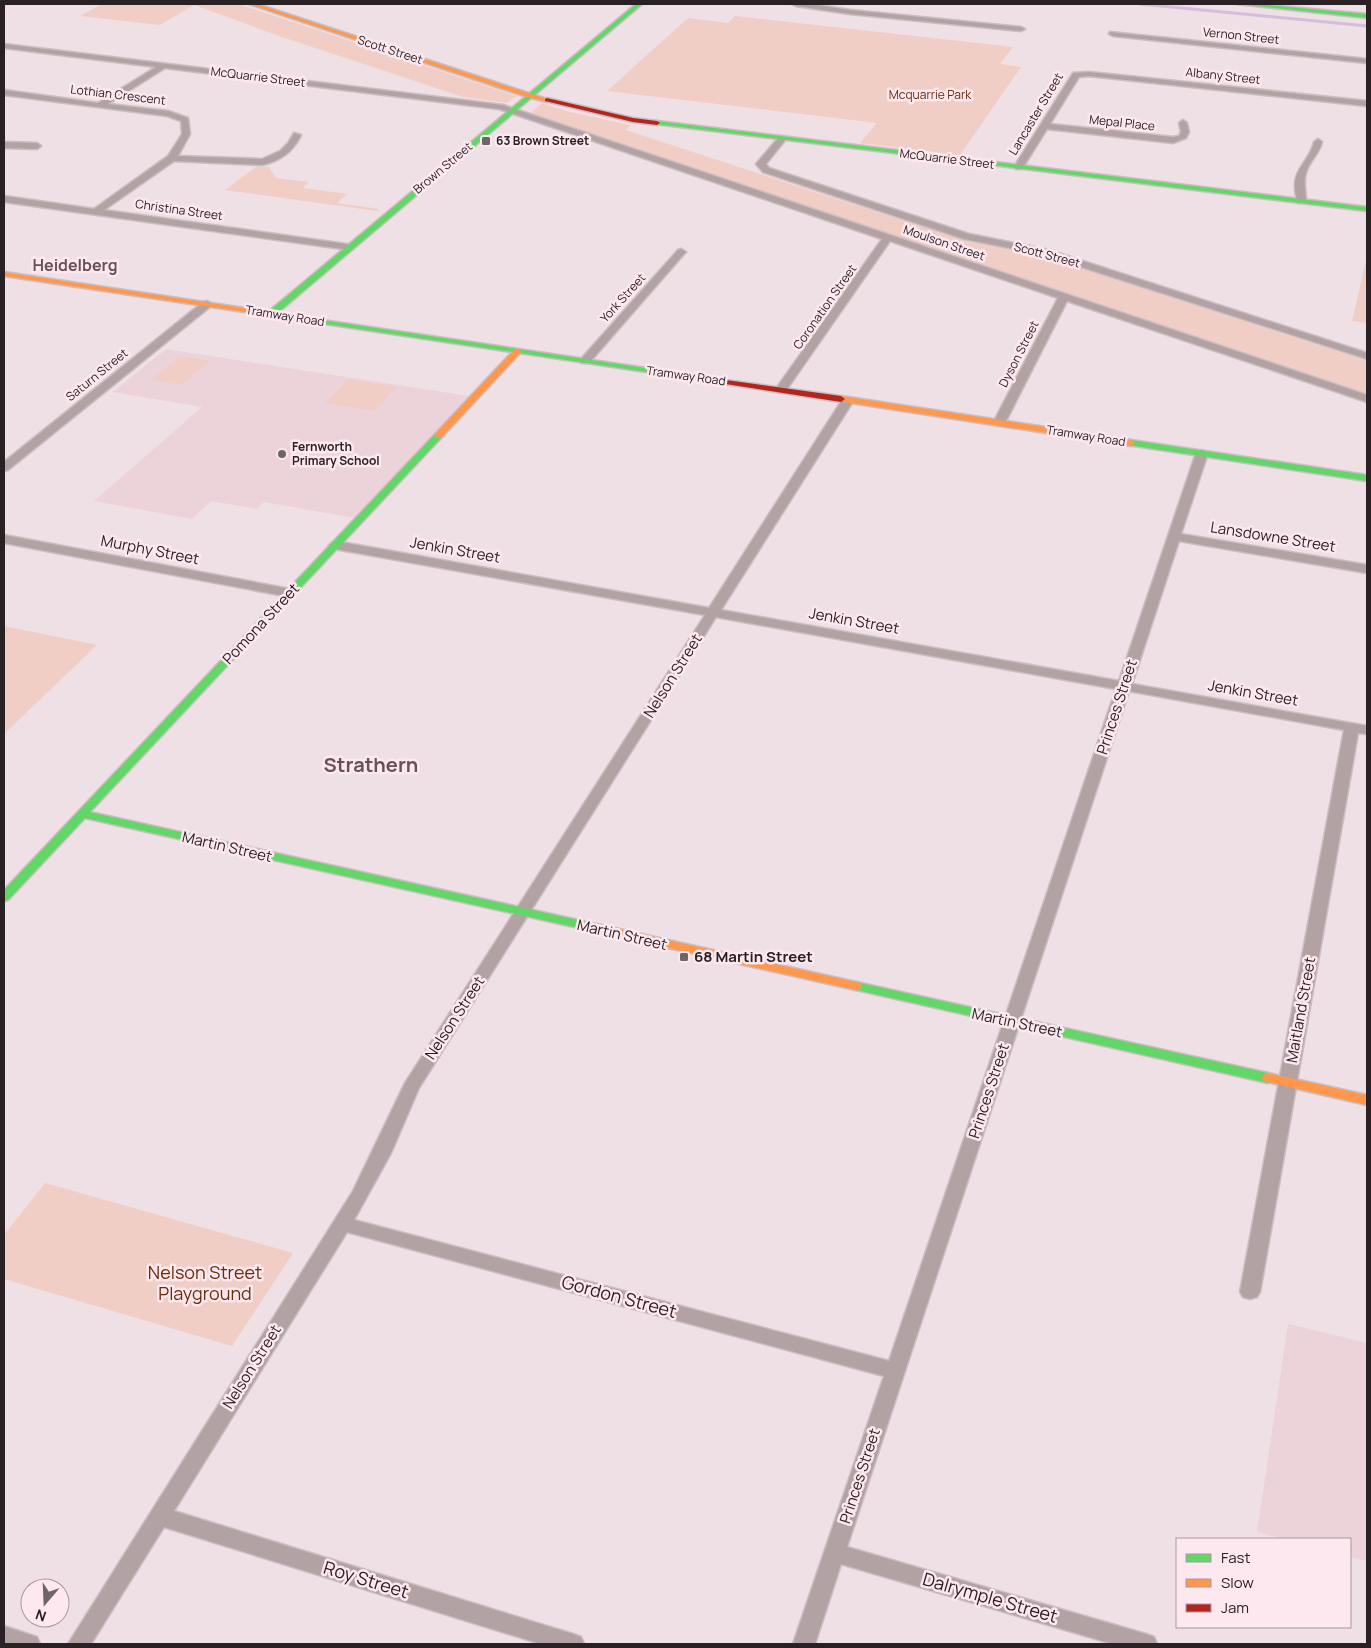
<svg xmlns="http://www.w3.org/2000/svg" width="1371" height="1648" font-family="Manrope,sans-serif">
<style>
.built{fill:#ecd3da}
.green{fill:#f1cec5}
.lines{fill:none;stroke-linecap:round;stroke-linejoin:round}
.stream{stroke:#d4bdde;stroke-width:3}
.street-casing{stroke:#cabec2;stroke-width:3}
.fast-casing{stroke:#cabec2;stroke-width:3}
.slow-casing{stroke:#cabec2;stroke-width:3}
.jam-casing{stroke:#cabec2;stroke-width:3}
.street{fill:#b2a2a3;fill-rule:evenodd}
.fast{fill:#63d668;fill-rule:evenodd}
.slow{fill:#ff974d;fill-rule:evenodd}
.jam{fill:#b3261e;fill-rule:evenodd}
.poi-dot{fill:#6f6467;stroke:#fee8ef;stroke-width:2}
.labels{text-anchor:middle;stroke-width:5;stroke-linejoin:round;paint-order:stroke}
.far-street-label{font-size:12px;fill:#2a2124;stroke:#fee8ef}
.far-park-label{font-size:12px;fill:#6a2a0b;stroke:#fee8ef}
.far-poi-label{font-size:12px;font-weight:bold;fill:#2a2124;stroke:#fee8ef;text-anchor:start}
.street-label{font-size:15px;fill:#2a2124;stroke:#fee8ef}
.poi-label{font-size:15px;font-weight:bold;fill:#2a2124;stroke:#fee8ef;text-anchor:start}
.far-district-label{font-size:16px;font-weight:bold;fill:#675158;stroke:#fee8ef}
.near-park-label{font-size:18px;fill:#6a2a0b;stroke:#fee8ef}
.near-street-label{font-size:18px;fill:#2a2124;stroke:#fee8ef}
.district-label{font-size:20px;font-weight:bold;fill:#675158;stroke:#fee8ef}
</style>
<rect width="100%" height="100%" fill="#eee0e4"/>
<path class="built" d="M166,349L469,396L355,518L264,502L257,509L211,501L192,519L94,501L202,407L113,392Z
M1288,1324L1367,1343V1561L1350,1557V1539H1283L1257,1532Z"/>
<path class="green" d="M102,4H239L517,96L507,103L463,97L279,36L194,5L160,25L80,16Z
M735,16L1013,47L1000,64L1021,67L960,155L860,143L877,123L607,91L688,18L728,23Z
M542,103L566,111L630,125L626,130L968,242L1028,251L1367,361V396L579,131L531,113Z
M256,167H269L276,178L309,182L303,188L347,194L337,203L379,209L377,211L225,190Z
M1367,256V323L1352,321Z
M180,356L210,361L182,385L151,380Z
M349,379L397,387L375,411L325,403Z
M4,626L97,645L4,734Z
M45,1183L293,1253L232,1346L4,1279V1235Z"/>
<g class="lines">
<path class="stream" d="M1140,4L1367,26"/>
<g class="street-casing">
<path id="street" d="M792,4H810L850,10L1021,27L1025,29L1021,31L850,14L796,6Z
M1110,32L1367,59V63L1113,36L1109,34Z
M4,44L503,105L1367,395V402L1067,301L1005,423L1003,425H995L993,423L1058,298L890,241L785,392H777L775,390L882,239L499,109L165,68L108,104L168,111L188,118L190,134L178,156L262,159L280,151L288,143L294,133L301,135C293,152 280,161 262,165L174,161L104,210L353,245V249L350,250L4,202V196L94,209L168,156L182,134L181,121L167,116L4,95V90L98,103L156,67L4,48Z
M1089,72L1367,101V106L1089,76L1079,77L1050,124L1173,137L1179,136L1181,132L1179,123L1183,120L1187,123L1189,132L1186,138L1173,143L1047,129L1022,169H1016L1014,167L1073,73Z
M782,136L786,139L766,164L769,168L969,234L1049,250L1367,353V359L1044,255L964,239L763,172L756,164L779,137Z
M1318,139L1322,142C1319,155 1309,161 1306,173C1303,182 1306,192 1306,201L1304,203H1298C1287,170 1308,166 1314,142Z
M4,142L37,143L41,146L37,149L4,148Z
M681,249L686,252L684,254L589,363H581L580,361L581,359L678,250Z
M207,301L212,304L211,306L8,470L4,471V462L203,302Z
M848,397L854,400L721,610L1119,681L1196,453L1202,450L1208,453L1181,534L1367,565V573L1179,541L1132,684L1367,726V734L1358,733L1260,1292L1257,1297L1250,1299L1243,1297L1240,1292L1344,730L1129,691L847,1547L1146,1634L1154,1637L1157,1644H1113L841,1564L815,1644H793L884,1376L347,1232L174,1511L573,1634L581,1637L584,1644H541L164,1527L91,1644H68L353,1191L405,1083L705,615L335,549L329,545L335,541L709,608L842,400ZM716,617L1116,689L889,1361L354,1220L391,1153L419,1088Z
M4,535L290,589L296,593L290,597L4,543Z
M4,1626L37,1637L40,1644H4Z"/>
</g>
<g class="fast-casing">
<path id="fast" d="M636,4H642L274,316H268V312Z
M1237,4H1255L1367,14V18Z
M657,121L1367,207V211L655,124L654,123Z
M302,317L693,375L697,377L693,379L305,321H302Z
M438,433L441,434V438L90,812L601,925L607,929L605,932L601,933L85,818L8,900L4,901V890L435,434Z
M1131,440L1367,475V481L1128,445L1127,443Z
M856,982L1268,1073L1273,1075L1274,1078L1273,1081L1268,1083L852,989L850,986L852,983Z"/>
</g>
<g class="slow-casing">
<path id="slow" d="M249,4H257L550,100L547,102L527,97Z
M4,272L305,317L309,319L305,321L4,276Z
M515,349L522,351L441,438H435V434Z
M841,396L1131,440L1135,443L1131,446L838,401L837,399Z
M601,925L856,982L860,983L862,986L860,989L856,990L597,932L595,929Z
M1268,1073L1367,1095V1105L1263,1081L1262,1078L1263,1075Z"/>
</g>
<g class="jam-casing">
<path id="jam" d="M547,98L633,118L657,121L660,123L657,125L633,122L545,101V99Z
M690,375L841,396L845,399L841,402L693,379H690Z"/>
</g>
<use href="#street" class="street"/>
<use href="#fast" class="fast"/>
<use href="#slow" class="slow"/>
<use href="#jam" class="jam"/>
</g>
<g class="poi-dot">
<rect x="481" y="136" width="10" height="10" rx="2.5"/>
<circle cx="282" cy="454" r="5"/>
<rect x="679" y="952" width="10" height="10" rx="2.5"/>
</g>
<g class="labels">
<g class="far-street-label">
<text transform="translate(1241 36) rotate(6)" y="4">Vernon Street</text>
<text transform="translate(390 50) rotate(18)" y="4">Scott Street</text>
<text transform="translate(1223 76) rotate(6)" y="4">Albany Street</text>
<text transform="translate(258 77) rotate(7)" y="4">McQuarrie Street</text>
<text transform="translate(118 95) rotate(7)" y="4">Lothian Crescent</text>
<text transform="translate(1036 114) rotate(-59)" y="4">Lancaster Street</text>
<text transform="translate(1122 123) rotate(6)" y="4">Mepal Place</text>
<text transform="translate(947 159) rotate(7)" y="4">McQuarrie Street</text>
<text transform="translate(443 168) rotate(-40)" y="4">Brown Street</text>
<text transform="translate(179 210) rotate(8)" y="4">Christina Street</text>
<text transform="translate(944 243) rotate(19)" y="4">Moulson Street</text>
<text transform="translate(1047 255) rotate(15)" y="4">Scott Street</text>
<text transform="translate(623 298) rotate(-48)" y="4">York Street</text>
<text transform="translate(825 307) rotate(-55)" y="4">Coronation Street</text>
<text transform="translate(285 316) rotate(9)" y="4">Tramway Road</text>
<text transform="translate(1019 354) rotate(-63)" y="4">Dyson Street</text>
<text transform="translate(97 375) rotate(-39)" y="4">Saturn Street</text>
<text transform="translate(686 376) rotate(8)" y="4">Tramway Road</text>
<text transform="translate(1086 436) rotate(9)" y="4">Tramway Road</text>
</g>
<g class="far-park-label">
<text x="930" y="99">Mcquarrie Park</text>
</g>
<g class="far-poi-label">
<text x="496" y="145">63 Brown Street</text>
<text x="292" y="451">Fernworth<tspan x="292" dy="14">Primary School</tspan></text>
</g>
<g class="street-label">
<text transform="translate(1273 537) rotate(9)" y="5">Lansdowne Street</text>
<text transform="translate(150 550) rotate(11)" y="5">Murphy Street</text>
<text transform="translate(455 550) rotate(10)" y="5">Jenkin Street</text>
<text transform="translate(854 621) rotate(10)" y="5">Jenkin Street</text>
<text transform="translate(261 624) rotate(-47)" y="5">Pomona Street</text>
<text transform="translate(673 676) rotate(-58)" y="5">Nelson Street</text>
<text transform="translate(1253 693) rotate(10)" y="5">Jenkin Street</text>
<text transform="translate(1117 707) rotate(-72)" y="5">Princes Street</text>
<text transform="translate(227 847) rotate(13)" y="5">Martin Street</text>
<text transform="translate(622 935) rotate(13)" y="5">Martin Street</text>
<text transform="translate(1301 1010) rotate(-80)" y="5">Maitland Street</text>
<text transform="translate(455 1018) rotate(-57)" y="5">Nelson Street</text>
<text transform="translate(1017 1023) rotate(12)" y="5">Martin Street</text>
<text transform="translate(989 1091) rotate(-72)" y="5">Princes Street</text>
<text transform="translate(252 1367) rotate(-58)" y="5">Nelson Street</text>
<text transform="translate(860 1476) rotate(-72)" y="5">Princes Street</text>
</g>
<g class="poi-label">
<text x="694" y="962">68 Martin Street</text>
</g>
<g class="far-district-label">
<text x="75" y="271">Heidelberg</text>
</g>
<g class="near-park-label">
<text x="205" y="1279">Nelson Street<tspan x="205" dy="21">Playground</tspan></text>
</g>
<g class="near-street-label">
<text transform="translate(619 1297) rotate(15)" y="6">Gordon Street</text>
<text transform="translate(366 1580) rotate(17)" y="6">Roy Street</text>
<text transform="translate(990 1598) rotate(16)" y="6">Dalrymple Street</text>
</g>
<g class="district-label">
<text x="371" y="772">Strathern</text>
</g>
</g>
<rect width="1371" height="1648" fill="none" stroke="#2a2124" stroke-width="10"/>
<rect x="1176" y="1538" width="175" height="90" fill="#fee8ef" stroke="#a9989e"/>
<rect x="1186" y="1554" width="25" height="8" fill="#63d668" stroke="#a9989e"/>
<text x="1221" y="1563" font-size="15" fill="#2a2124">Fast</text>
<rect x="1186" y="1579" width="25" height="8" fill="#ff974d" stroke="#a9989e"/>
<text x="1221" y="1588" font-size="15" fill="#2a2124">Slow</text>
<rect x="1186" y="1604" width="25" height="8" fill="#b3261e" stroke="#a9989e"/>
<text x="1221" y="1613" font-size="15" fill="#2a2124">Jam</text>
<g transform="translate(45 1603) rotate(199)"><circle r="24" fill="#fee8ef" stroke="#a9989e"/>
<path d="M0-4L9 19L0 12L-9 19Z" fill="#6f6467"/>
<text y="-8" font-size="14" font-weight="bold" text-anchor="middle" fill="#2a2124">N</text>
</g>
</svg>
